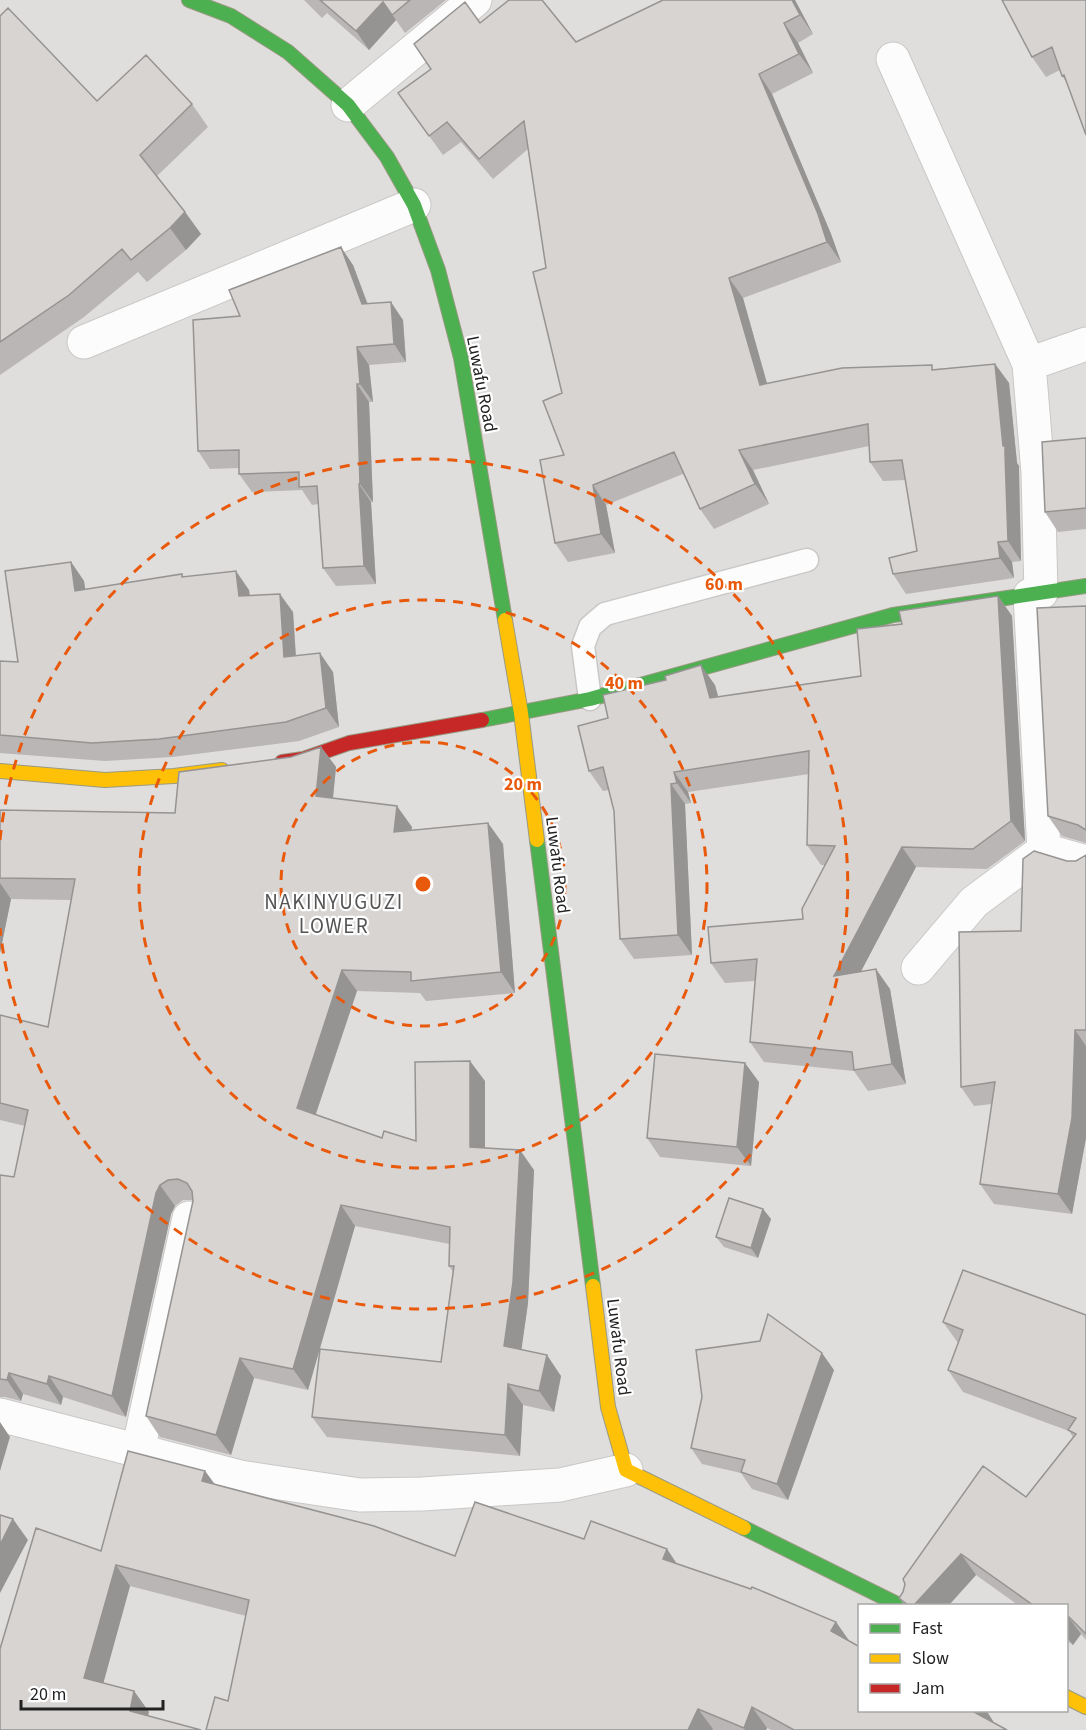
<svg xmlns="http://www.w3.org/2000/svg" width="1086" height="1730" font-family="'Source Sans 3',sans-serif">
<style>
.residential{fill:#dfdedc;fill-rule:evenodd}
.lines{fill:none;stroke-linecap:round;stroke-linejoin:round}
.lane-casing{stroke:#c9c8c7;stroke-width:25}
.street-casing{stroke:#c9c8c7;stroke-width:35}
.fast-casing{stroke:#999a82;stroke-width:16}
.slow-casing{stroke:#999a82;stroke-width:16}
.jam-casing{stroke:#999a82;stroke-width:16}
.lane{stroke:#fdfcfc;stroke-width:22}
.street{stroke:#fdfcfc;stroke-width:33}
.fast{stroke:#4caf50;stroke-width:14}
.slow{stroke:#ffc107;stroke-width:14}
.jam{stroke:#c62828;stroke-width:14}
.wall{fill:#b9b6b5}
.shaded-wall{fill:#969493}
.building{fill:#d7d4d2;stroke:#969493;stroke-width:1.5}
.ring{fill:none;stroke:#e8590c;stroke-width:3;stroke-dasharray:10 8}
.labels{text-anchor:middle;stroke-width:4.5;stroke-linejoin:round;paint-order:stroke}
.street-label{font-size:18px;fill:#222;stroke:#fff}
.quarter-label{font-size:21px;letter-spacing:1.5px;fill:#555;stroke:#fff}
.centre{fill:#e8590c;stroke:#fff;stroke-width:3}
.ring-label{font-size:18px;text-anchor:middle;font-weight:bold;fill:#e8590c;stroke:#fff;stroke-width:4.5;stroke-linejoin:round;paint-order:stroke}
</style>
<rect width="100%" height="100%" fill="#f0eeeb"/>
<path class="residential" d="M0,0H1086V1730H0ZM860,1606H1066V1710H860Z"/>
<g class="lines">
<g class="lane-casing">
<path id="lane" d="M590,699L583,646L590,627L605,614L807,560"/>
</g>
<g class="street-casing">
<path id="street" d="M893,59L1029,364L1038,473L1041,593
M348,105L475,0
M84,342L414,205
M1029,364L1086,344
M1044,850L1086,862
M918,968L974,902L1044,850L1030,595
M0,1415L240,1477L360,1495L422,1494L560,1485L626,1470
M138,1451L189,1218"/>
</g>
<g class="fast-casing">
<path id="fast" d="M189,0L231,16L288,52L348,105L387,157L414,205L438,270L461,358L505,620
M482,720L590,699L893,615L1086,586
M537,840L593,1286
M744,1528L901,1606"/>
</g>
<g class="slow-casing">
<path id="slow" d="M505,620L521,713L537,840
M0,771L105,780L174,776L222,770
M593,1286L608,1407L626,1470L744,1528
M1066,1697L1086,1707"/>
</g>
<g class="jam-casing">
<path id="jam" d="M282,762L303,759L349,743L482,720"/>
</g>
<use href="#lane" class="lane"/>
<use href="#street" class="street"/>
<use href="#fast" class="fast"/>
<use href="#slow" class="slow"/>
<use href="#jam" class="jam"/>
</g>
<path class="wall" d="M304,0H446L405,33L396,20L369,50L327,13L322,18Z
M663,0H795L813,34L798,43L813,73L772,94L831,234L841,262L743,298L767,383L995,364L1009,383L1017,463L1019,466L1021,561L1012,562L1014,578L906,594L893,574L917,551L906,480L883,481L870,462L869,446L753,470L769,504L714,529L700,509L683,474L606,505L615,553L568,562L555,543L564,455L562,393L546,268L528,149L493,179L461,142L443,155L398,93L431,69L480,23L576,42Z
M1086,0L1067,83L1062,76L1060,70L1046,77L1032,57Z
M0,16L97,101L192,104L208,127L157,176L185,212L201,234L186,250L147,282L138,272L84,317L0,375Z
M353,265L368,304L403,320L406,362L369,365L373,402H369L373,502H371L376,584L336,586L323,568L318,504L312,505L302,490L252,492L239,474V468L210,469L198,451L240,316Z
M1086,438V529L1058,532L1045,512Z
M71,562L84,581L85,589L182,574L184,577L249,590L250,596L293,612L296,656L333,672L339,727L299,741L172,757L105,761L0,753V661L18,662Z
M998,596L1012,616L1025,841L987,869L916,867L861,971L890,989L906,1084L868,1091L854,1071L764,1062L750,1042L755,981L725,983L711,963L803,919L825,865H821L807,845L809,774L688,792L691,803L685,804L692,955L634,959L620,939L614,811L609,790L603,791L589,771L608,718L715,685L718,697L861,676L902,624Z
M1086,606V843L1062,836L1048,816Z
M321,747L336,767L333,798L412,827L411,830L488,823L503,844L515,993L426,1001L420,993L357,991L316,1114L382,1138L416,1141L485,1081V1148L534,1170L528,1303L521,1350L561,1376L554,1412L523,1405L520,1456L327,1437L312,1417L441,1362L453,1272L449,1266L450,1244L355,1226L308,1390L254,1378L231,1455L160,1437L146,1416L193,1201L192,1200H183L175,1206L171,1214L126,1417L63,1397L61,1405L23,1394L21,1401L5,1397H0V1175L14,1177L25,1126L0,1120V1015L48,1027L71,900L11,899L0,953V810L175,813L291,757Z
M1086,855V1138L1072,1214L994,1204L980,1184L992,1104L974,1106L961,1087L1021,931L1067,861H1076Z
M759,1082L751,1166L660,1157L647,1138Z
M763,1209L771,1219L758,1258L724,1247L716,1237Z
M1086,1315V1640L1081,1634L1073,1645L1066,1640V1605H1018L976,1575L949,1605H904L899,1598L903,1592L1026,1497L1073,1437L1069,1431L963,1392L948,1370L958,1343L943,1322Z
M834,1370L788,1500L752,1489L741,1473L702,1464L691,1448Z
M205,1471L215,1484L455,1556L584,1539L667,1549L676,1563L836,1622L850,1642L860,1710H986L993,1721V1722L1007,1730H771L767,1728L766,1730H714L228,1701L246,1616L130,1586L103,1683L134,1691L149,1712L0,1730L101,1551Z"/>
<path class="shaded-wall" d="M792,0H795L813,34L800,15Z
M383,2L396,20L369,50L356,31Z
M784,23L798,43L813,73L799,54Z
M759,74L772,94L831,234L841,262L827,242Z
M185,212L201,234L186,250L170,228Z
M341,247L353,265L374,322L362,304Z
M729,278L743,298L773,405L760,385Z
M391,302L403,320L406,362L394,344Z
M357,347L369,365L373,402L360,384Z
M995,364L1009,383L1017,463L1019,466V474L1021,561L1008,541L1003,446Z
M357,384L369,402L373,502L360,484Z
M739,450L753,470L769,504L755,484Z
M359,484L371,502L376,584L364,566Z
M593,485L606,505L615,553L601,534Z
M998,542L1012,562L1014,578L1000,558Z
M71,562L84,581L88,609L75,591Z
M236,571L249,590L252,615L239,596Z
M280,594L293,612L297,676L284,657Z
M998,596L1012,616L1025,841L1011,821Z
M320,653L333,672L339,727L326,708Z
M701,665L715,685L724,718L710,698Z
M321,747L336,767L331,817L316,796Z
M674,772L688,792L691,803L677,783Z
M671,784L685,804L692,955L678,935Z
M397,806L412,827L408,853L394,832Z
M488,823L503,844L515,993L501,972Z
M902,847L916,867L848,996L834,976Z
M0,883L11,899L0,953Z
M876,969L890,989L906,1084L892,1064Z
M342,970L357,991L311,1128L297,1108Z
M1075,1030L1086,1046V1138L1072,1214L1058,1194Z
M470,1061L485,1081V1167L470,1147Z
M745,1063L759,1082L751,1166L737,1147Z
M520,1150L534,1170L528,1303L519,1367L504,1346Z
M160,1185L175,1206L171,1214L126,1417L112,1396L156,1193Z
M341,1205L355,1226L308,1390L293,1369Z
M763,1209L771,1219L758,1258L751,1248Z
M822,1353L834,1370L788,1500L777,1484Z
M547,1355L561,1376L554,1412L539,1391Z
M240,1358L254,1378L231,1455L216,1435Z
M9,1373L23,1394L21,1401L7,1380Z
M49,1376L63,1397L61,1405L47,1384Z
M508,1384L523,1405L520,1456L505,1435Z
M0,1422L10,1437L0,1471Z
M205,1471L219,1491L202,1481Z
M13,1519L28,1540L0,1593V1545Z
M667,1549L681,1570L663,1559Z
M961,1554L976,1575L949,1605H914Z
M116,1565L130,1586L99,1699L84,1678Z
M1066,1614L1081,1634L1073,1645L1066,1636Z
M836,1622L850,1642L831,1631Z
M134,1691L149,1712L144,1730L130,1711Z
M752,1707L767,1728L766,1730H745L744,1728Z
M698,1709L713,1729L712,1730H688Z
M974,1710H986L993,1721L989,1730L974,1712Z"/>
<path class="building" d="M320,0H410L392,15L383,2L356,31Z
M509,0H542L576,42L663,0H792L800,15L784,23L799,54L759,74L818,214L827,242L729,278L760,385L842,368L932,365V370L995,364L1003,446H1005V454L1008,541L998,542L1000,558L893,574L889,558L917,551L902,460L870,462L868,424L739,450L755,484L700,509L674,452L593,485L601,534L555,543L540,460L564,455L543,401L562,393L533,272L546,268L524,121L479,159L447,122L429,136L398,93L431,69L414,44L465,2L480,23Z
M1002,0H1086V135L1064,75L1062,76L1052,47L1032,57Z
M8,8L97,101L146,55L192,104L140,155L185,212L170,228L131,260L122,249L69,295L0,342V16Z
M341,247L362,304L391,302L394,344L357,347L360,384H357L360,484H359L364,566L323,568L317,486L299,487V472L239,474V450L198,451L193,320L240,316L229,290Z
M1086,438V508L1045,512L1042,442Z
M71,562L75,591L182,574V577L236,571L239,596L280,594L284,657L320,653L326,708L286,722L159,739L92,743L0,735V661L18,662L5,571Z
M998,596L1011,821L973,849L902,847L834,976L876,969L892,1064L854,1070L852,1052L750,1042L757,959L711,963L708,927L803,919L802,909L835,846L807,845L809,751L674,772L677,783L671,784L678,935L620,939L614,811L603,767L589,771L578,726L608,718L603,695L666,680L665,676L701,665L710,698L861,676L857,629L902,624L899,611Z
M1086,606V830L1078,825L1048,816L1037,608Z
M321,747L316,796L397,806L394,832L488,823L501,972L411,981V972L342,970L297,1108L382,1138L384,1131L416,1141L415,1062L470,1061V1147L520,1150L513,1282L504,1346L547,1355L539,1391L508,1384L505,1435L312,1417L320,1349L441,1362L454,1266H449L450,1227L341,1205L293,1369L240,1358L216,1435L146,1416L193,1201L192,1191L187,1183L178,1179L168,1180L160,1185L156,1193L112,1396L49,1376L47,1384L9,1373L7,1380L0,1379V1175L14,1177L28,1110L0,1103V1015L48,1027L75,879L0,878V810L175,813L179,772L291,757Z
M1034,851L1067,861H1076L1086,855V1030H1075L1072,1118L1058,1194L980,1184L995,1082L961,1087L959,932L1021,931L1023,859Z
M655,1054L745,1063L737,1147L647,1138Z
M729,1198L763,1209L751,1248L716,1237Z
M963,1270L1086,1315V1634L1066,1614V1605H1033L961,1554L914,1605H908L899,1598L903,1592L905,1584L903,1579L983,1466L1026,1497L1076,1434L1068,1430L1076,1418L948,1370L963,1330L943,1322Z
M768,1314L822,1353L777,1484L741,1472L745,1460L691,1448L702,1397L696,1350L760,1341Z
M128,1451L205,1471L202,1481L374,1526L455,1556L475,1502L584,1539L591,1521L667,1549L663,1559L751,1589L752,1587L836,1622L831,1631L860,1647V1710H974V1712L1007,1730H794L752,1707L744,1728L698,1709L688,1730H206L215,1697L228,1701L249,1600L116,1565L84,1678L134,1691L130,1711L201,1730H0V1649L36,1528L101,1551Z
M0,1515L13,1519L0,1545Z"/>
<g class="ring">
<circle cx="423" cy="884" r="142"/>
<circle cx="423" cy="884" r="284"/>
<path d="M0 840A425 425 0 1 1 0 928"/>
</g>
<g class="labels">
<g class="street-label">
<text transform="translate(482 384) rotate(79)" y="6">Luwafu Road</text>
<text transform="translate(558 865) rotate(83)" y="6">Luwafu Road</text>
<text transform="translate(619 1347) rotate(83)" y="6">Luwafu Road</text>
</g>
<g class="quarter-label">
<text x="334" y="909">NAKINYUGUZI<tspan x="334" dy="24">LOWER</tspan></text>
</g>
</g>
<circle cx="423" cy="884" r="9" class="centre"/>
<g class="ring-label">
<text x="724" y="590">60 m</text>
<text x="624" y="689">40 m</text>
<text x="523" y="790">20 m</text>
</g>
<rect x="858" y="1604" width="210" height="108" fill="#ffffff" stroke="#a7a7a7" stroke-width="1.5"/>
<rect x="870" y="1624" width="30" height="9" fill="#4caf50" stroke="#a7a7a7" stroke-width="1.5"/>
<text x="912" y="1634" font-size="18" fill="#222222">Fast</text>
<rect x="870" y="1654" width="30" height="9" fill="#ffc107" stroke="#a7a7a7" stroke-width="1.5"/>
<text x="912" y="1664" font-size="18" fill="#222222">Slow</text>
<rect x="870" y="1684" width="30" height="9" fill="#c62828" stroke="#a7a7a7" stroke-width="1.5"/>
<text x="912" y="1694" font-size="18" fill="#222222">Jam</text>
<path d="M21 1700v9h142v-9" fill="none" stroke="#222222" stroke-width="3"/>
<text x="30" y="1700" font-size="18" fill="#222222" stroke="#ffffff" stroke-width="4.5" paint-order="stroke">20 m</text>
</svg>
